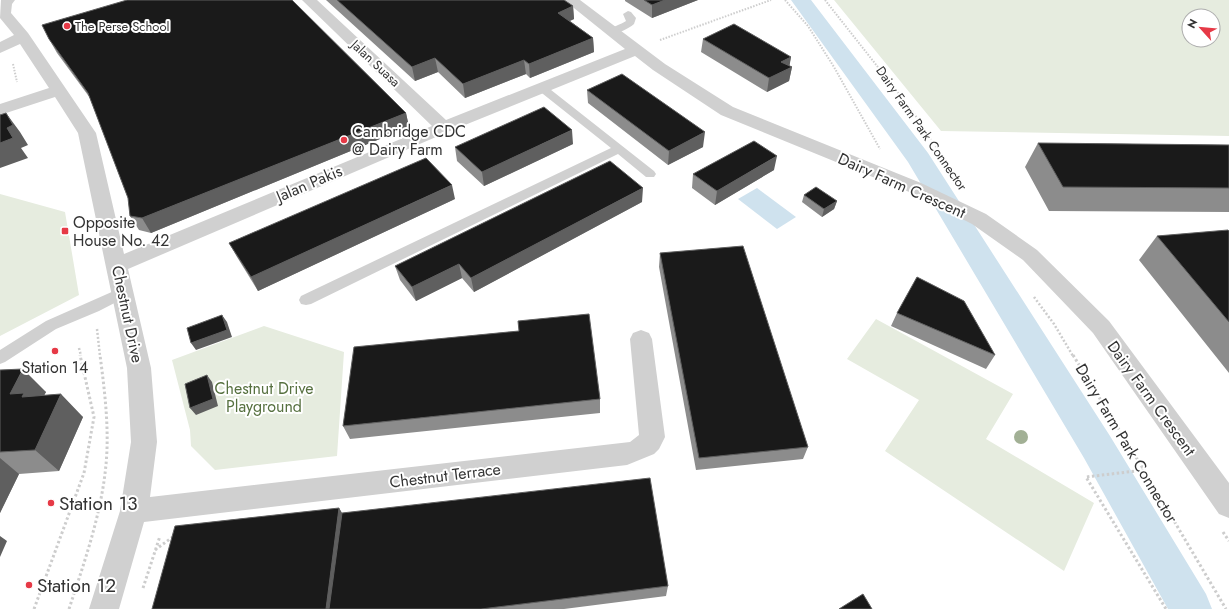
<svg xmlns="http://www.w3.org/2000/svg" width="1229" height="609" font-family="Jost,sans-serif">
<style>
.green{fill:#e6ecdf;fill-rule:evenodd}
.water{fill:#cfe2ee}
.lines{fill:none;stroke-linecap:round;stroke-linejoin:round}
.canal{fill:#cfe2ee;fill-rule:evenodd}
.path-far2{stroke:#cdcdcd;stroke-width:2;stroke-dasharray:1.5 1.5;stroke-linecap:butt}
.path-far1{stroke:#cdcdcd;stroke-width:2.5;stroke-dasharray:2 2;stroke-linecap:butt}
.path{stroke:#cdcdcd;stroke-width:3;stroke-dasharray:2.5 2.5;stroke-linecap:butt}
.service{fill:#d0d0d0;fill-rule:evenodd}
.minor{fill:#d0d0d0;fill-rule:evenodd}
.tree{fill:#a2b095}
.wall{fill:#8c8c8c}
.shaded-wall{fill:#5f5f5f}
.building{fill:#1a1a1a;stroke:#5f5f5f}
.poi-dot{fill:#e63946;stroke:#fff;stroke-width:1.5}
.labels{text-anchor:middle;stroke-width:4;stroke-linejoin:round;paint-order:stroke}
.far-poi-label{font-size:13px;fill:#333;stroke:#fff;text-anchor:start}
.far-street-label{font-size:13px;fill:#333;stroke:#fff}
.poi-label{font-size:16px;fill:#333;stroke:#fff;text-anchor:start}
.street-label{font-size:16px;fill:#333;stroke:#fff}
.park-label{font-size:16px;fill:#56703f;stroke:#fff}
.near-poi-label{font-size:19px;fill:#333;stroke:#fff;text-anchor:start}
</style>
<rect width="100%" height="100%" fill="#fff"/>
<path class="green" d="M834,0H1229V136L941,131ZM1189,16H1213V40H1189Z
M0,194L65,212L79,295L0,336Z
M876,319L1013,394L986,439L1094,503L1064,571L885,451L919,400L847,359Z
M264,326L344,352L337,456L215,470L191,446L190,430L172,360Z"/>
<path class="water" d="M757,188L796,217L777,229L738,199Z"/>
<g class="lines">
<path class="canal" d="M791,0H811L928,153L1110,436L1206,594L1212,609H1168L1084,458L908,162Z"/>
<path class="path-far2" d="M785,0L808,26L834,67L880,149
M825,0L911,109L943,157
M660,40L771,0
M13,64L17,82"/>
<path class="path-far1" d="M942,156L961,184
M1034,297L1054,324L1073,356
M97,329L100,356
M79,348L81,356"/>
<path class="path" d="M1073,355L1144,470L1226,609
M1144,470L1086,477L1166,609
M1223,532L1229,541
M155,550L174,536
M143,588L160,536
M34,609L84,473L94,417L80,355
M69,609C86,557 105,504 107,449C108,417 104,386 100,355"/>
<path class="service" d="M628,11L631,12L636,18L634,24C628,29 617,35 609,33L607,31C612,26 621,25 626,21L623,14Z
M542,85L546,86L654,171L656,174L654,177H646L618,154L311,304L306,305L301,304L299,300L301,296L611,148L538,90L537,88Z
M123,287L128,288L130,292L128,296L99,311L56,329L5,362L0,364V350L46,321Z"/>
<path class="minor" d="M1,0H15L12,4L11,13L28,33L96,133L124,254L432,126L302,0H317L446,120L625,49L564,0H580L665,64L733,107L921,183L986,214L1037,250L1109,321L1229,483V518L1219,514L1093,333L1023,260L972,224L907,191L721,115L653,70L635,56L450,131L128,269L151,368L157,442L150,497L630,442L639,435L630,339L633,333L641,330L649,333L652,339L665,437L659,449L654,454L627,465L144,522L119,609H89L120,511L131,442L127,368L78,133L55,97L0,115V104L49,88L20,44L0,53V42L14,35L0,18Z"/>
</g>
<circle class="tree" cx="1021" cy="437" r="7"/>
<path class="wall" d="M326,0H564L573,6L574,19L570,21L593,38L594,52L530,78L526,74L465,98L438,72L415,81Z
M625,0H698L652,18L625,1Z
M49,39L406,113L409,127L151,233L139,230L130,216L128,198L90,98L57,53Z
M703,39L791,57L789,66L792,67L789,81L767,92L701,52Z
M587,90L703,147L668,165L588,103Z
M1038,143L1229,145V212L1049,211L1025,167Z
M573,144L484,186L457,161L455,147Z
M774,170L715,205L692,188L693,174Z
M804,195L837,201L834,209L822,217L802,202Z
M455,199L258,291L237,257L229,243Z
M642,202L474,292L462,278L416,301L400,280L395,266Z
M1229,231V373L1139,260L1157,236Z
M660,253L808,447L803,459L696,470L659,267Z
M897,313L995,355L986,369L891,326Z
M0,370L46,392L44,395L83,417L59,471L19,474L0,513Z
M600,399V413L350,439L343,426Z
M339,508L342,513L668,586L666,596L564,609H152Z"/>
<path class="shaded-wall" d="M665,0H698L652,18V5Z
M573,6L574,19L558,26V13Z
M593,38L594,52L530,78L529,64Z
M791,57L789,69L792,67L789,81L767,92L769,78L781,62Z
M435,58L438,72L415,81L412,67Z
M524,60L526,74L465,98L463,84Z
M6,113L20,132L28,145L21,148L28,158L0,168V114L9,127Z
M406,113L409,127L151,233L142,218Z
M572,130L573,144L484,186L482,172Z
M705,132L703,147L668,165L669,151Z
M777,156L774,170L715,205L717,191Z
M452,185L455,199L258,291L251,277Z
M643,188L642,202L474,292L471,278Z
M837,201L834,209L822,217L824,209Z
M459,264L462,278L416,301L412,287Z
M222,315L227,322L232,337L196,350L191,343Z
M23,369L46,392L38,407L10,394Z
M207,375L212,382L218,406L196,415L190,408Z
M61,394L83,417L59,471L35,450Z
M0,458L19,474L0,513Z
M339,508L349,525L339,609H326Z
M0,536L7,541L0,557Z"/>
<path class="building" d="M127,0H292L406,113L142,218L130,216L128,198L88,93L49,39L42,25Z
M337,0H564L573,6L558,13L593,38L529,64L524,60L463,84L435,58L412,67Z
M644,0H665L652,5Z
M734,24L791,57L781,62L792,67L769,78L703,39Z
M622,74L705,132L669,151L587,90Z
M544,107L572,130L482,172L455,147Z
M6,113L13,125L7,128L13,138L0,143V115Z
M754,141L777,156L717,191L693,174Z
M1038,143L1229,145V188L1063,187Z
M426,158L452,185L251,277L229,243Z
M610,161L643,188L471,278L459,264L412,287L395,266Z
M816,187L837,201L824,209L804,195Z
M1228,230L1229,231V322L1157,236Z
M743,246L808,447L699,458L660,253Z
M917,277L964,301L995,355L897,313Z
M589,314L600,399L343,426L354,347L519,331L518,321Z
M222,315L227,330L191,343L187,328Z
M23,369L10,394L24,393L22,397L61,394L35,450L0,452V370Z
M207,375L213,399L190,408L185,384Z
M650,478L668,586L481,609H329L342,513Z
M339,508L326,609H152L175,526Z
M863,594L872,609H839Z"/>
<g class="poi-dot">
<circle cx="67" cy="26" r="4"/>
<circle cx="344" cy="140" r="4"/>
<rect x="61" y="227" width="8" height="8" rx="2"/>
<circle cx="55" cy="351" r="4"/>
<circle cx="51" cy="503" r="4"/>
<circle cx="29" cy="585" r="4"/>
</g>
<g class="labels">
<g class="far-poi-label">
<text x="75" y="31">The Perse School</text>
</g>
<g class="far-street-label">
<text transform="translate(376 63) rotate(43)" y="5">Jalan Suasa</text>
<text transform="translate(922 128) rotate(55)" y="5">Dairy Farm Park Connector</text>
</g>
<g class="poi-label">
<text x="352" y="137">Cambridge CDC<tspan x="352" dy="18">@ Dairy Farm</tspan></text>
<text x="73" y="228">Opposite<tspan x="73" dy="18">House No. 42</tspan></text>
<text x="55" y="373" text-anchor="middle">Station 14</text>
</g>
<g class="street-label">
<text transform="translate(309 183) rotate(-23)" y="6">Jalan Pakis</text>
<text transform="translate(902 185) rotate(24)" y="6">Dairy Farm Crescent</text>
<text transform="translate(128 314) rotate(78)" y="6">Chestnut Drive</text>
<text transform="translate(1152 398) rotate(54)" y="6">Dairy Farm Crescent</text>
<text transform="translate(1127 443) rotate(59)" y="6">Dairy Farm Park Connector</text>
<text transform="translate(445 475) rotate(-7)" y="6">Chestnut Terrace</text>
</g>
<g class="park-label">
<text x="264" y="394">Chestnut Drive<tspan x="264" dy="18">Playground</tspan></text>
</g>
<g class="near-poi-label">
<text x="59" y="510">Station 13</text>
<text x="37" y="592">Station 12</text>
</g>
</g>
<g transform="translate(1201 28) rotate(297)"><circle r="19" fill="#ffffff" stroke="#adadad"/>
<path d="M0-3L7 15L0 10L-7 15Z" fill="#e63946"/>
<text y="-6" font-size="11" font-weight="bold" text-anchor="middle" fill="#333333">N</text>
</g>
</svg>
